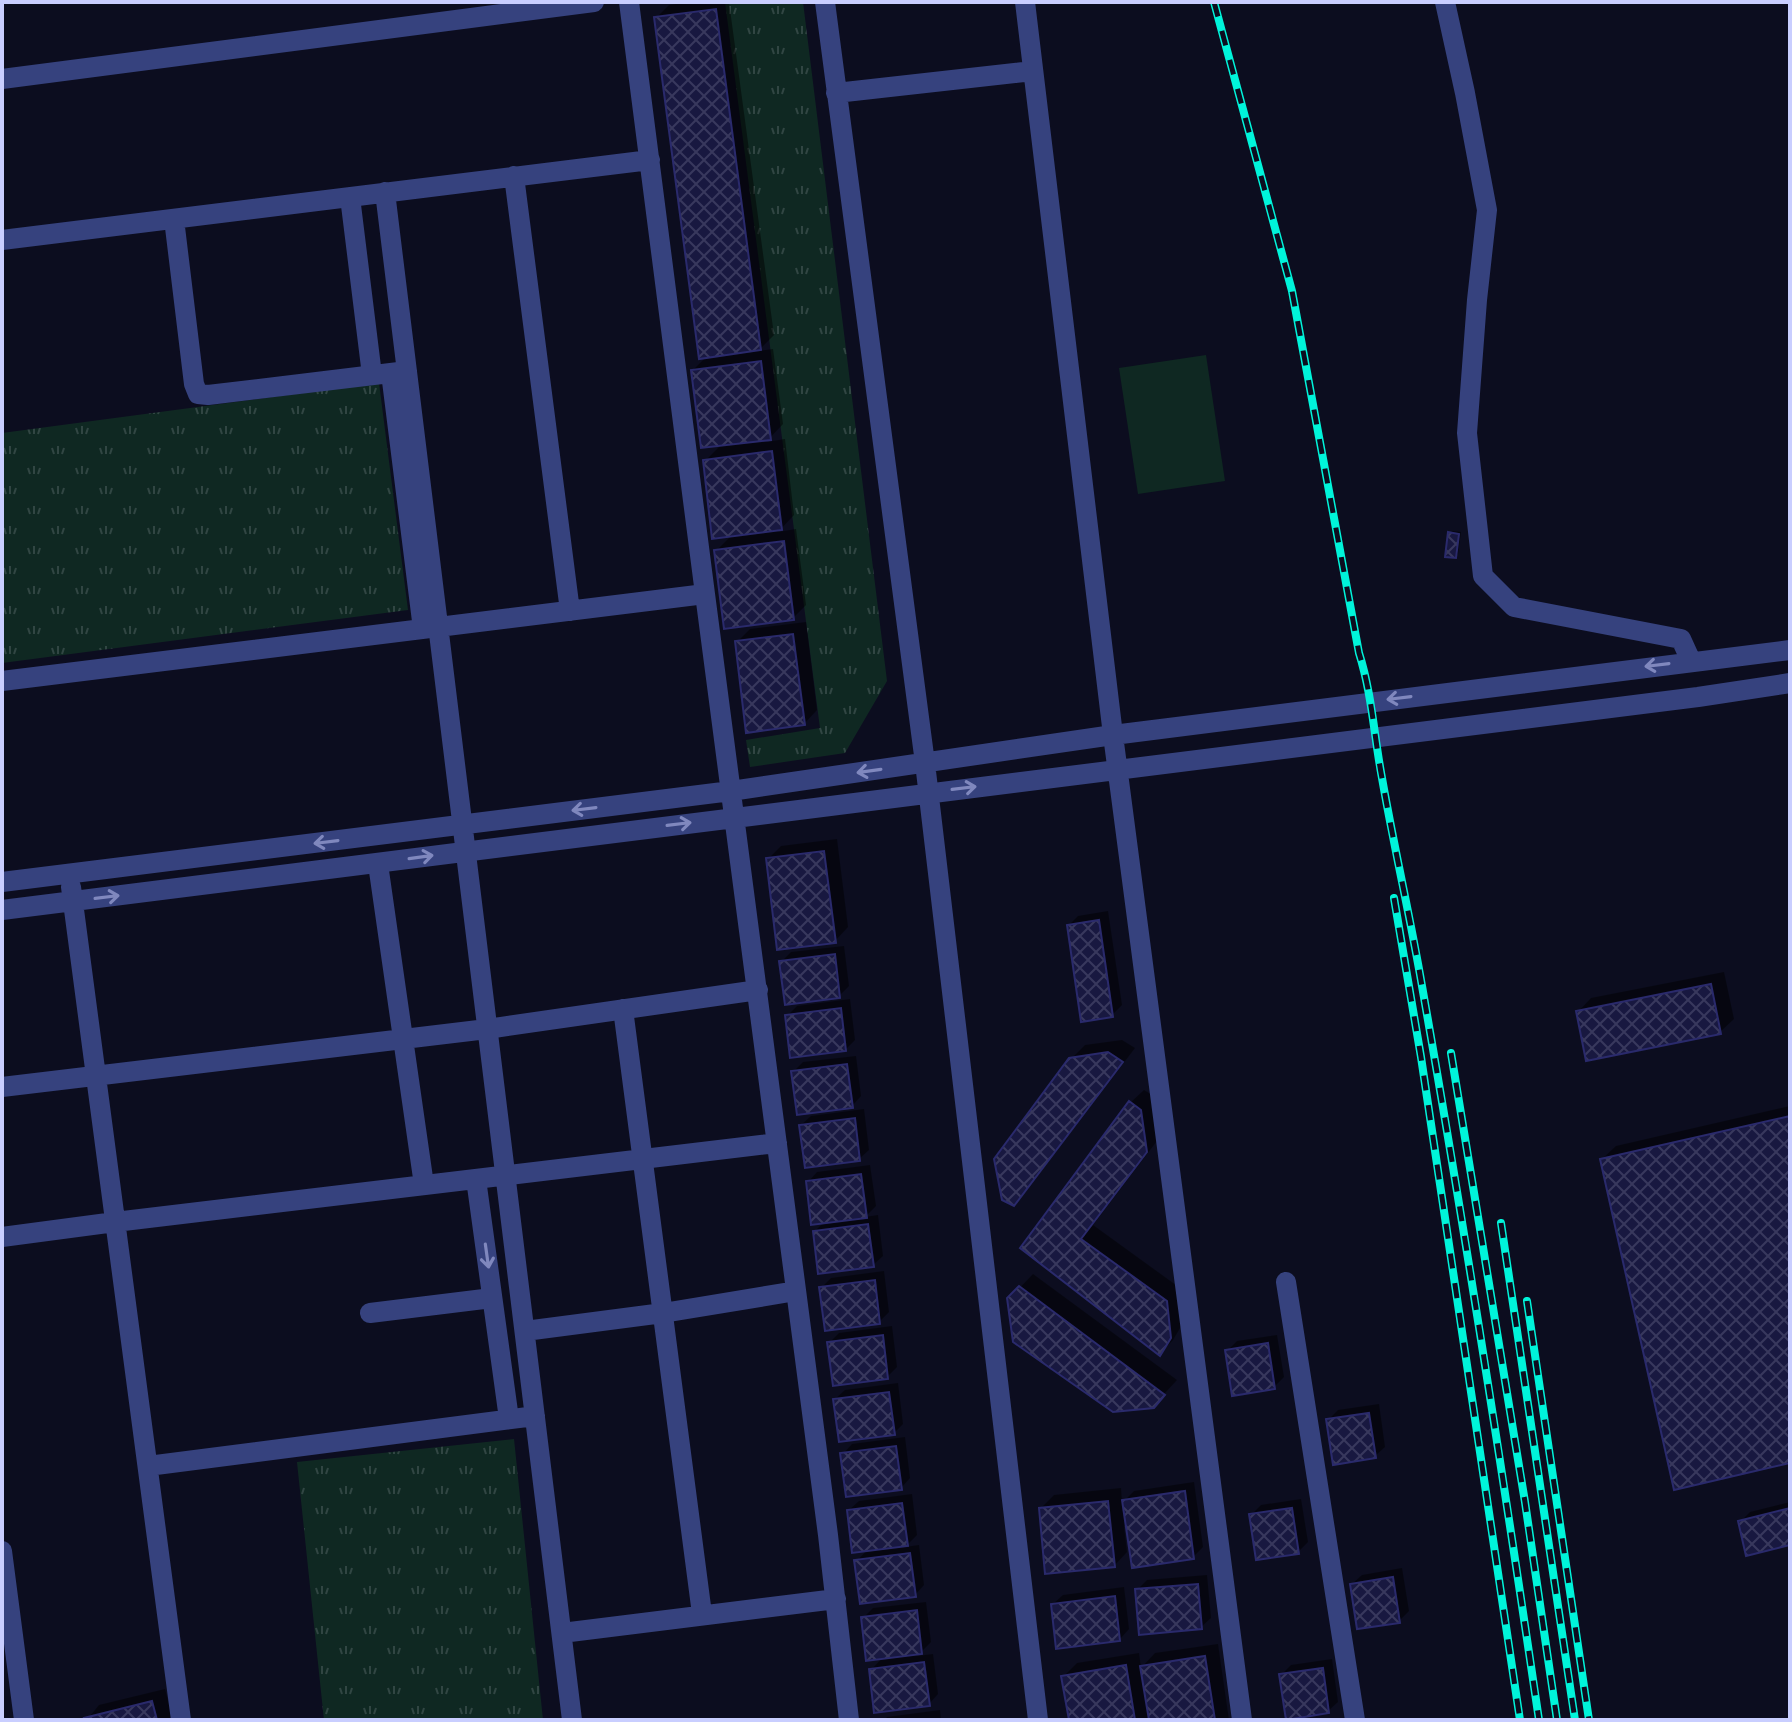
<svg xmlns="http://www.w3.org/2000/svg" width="1792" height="1722" font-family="'IBM Plex Sans',sans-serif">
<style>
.grass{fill:url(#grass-tufts)}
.pitch{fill:#0f2822}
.shadow{fill:#0007}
.building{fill:url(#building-cross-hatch);stroke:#2a2a6c;stroke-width:2}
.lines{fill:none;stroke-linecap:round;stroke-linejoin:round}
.minor{stroke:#36427e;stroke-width:20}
.rail-casing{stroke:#00f4da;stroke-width:8}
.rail{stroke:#0c0d1f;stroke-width:5;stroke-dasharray:15;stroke-linecap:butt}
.oneway{stroke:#8088be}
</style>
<defs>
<pattern id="grass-tufts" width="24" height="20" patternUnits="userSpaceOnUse" patternTransform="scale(2)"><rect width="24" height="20" fill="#0f2822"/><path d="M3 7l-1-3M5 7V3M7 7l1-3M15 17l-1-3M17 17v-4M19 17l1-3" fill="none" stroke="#314643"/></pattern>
<pattern id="building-cross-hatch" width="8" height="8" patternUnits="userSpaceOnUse" patternTransform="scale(2)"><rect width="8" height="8" fill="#181840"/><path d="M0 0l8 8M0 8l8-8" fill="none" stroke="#38385d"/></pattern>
</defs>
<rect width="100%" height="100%" fill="#0c0d1f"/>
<path class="grass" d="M725,2H803L887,681L845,753L750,767L746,740L820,728Z
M379,383L408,610L2,663V433Z
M514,1439L543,1720H324L297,1462Z"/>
<path class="pitch" d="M1206,355L1225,481L1138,494L1119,368Z"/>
<path class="shadow" d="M689,2H729L774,335L758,351L773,349L783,424L766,442L785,439L794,515L778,532L796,529L806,605L793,618L716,551L733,534L705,461L722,444L693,370L708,355L656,18L669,5Z
M1452,531L1461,532L1458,554L1456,556L1450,533Z
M806,622L817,710L804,724L737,642L750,629Z
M837,839L848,927L835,941L768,859L781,846Z
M1108,911L1122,1005L1112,1015L1069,925L1078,916Z
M844,946L849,986L839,996L781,962L791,952Z
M1724,972L1734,1019L1720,1032L1578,1012L1591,998Z
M850,999L855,1040L845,1050L787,1016L797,1006Z
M1122,1040L1135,1048L1027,1190L1014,1204L1071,1059L1085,1045Z
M856,1056L861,1096L852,1106L793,1072L803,1062Z
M1144,1090L1154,1096L1160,1137L1093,1225L1180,1288L1183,1323L1173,1340L1160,1353L1023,1247L1130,1103Z
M1790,1106V1461L1602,1159L1616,1146Z
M864,1109L869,1150L859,1159L801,1125L811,1116Z
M870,1165L876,1206L865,1217L878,1215L883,1256L873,1265L815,1231L825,1221L808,1182L817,1172Z
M884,1271L889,1312L879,1322L821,1288L831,1278Z
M1033,1274L1177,1380L1153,1406L1009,1299Z
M892,1326L897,1367L887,1377L829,1343L839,1333Z
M1277,1335L1284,1377L1274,1387L1227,1351L1237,1341Z
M898,1383L903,1424L894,1433L835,1399L845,1390Z
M1379,1404L1385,1447L1375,1456L1328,1420L1338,1410Z
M905,1437L910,1478L901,1488L843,1454L852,1444Z
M1194,1482L1203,1547L1193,1557L1128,1525L1124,1526L1127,1552L1114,1566L1041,1508L1054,1495L1121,1488L1122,1503L1134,1491Z
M912,1494L917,1535L905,1547L919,1545L924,1585L915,1595L857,1561L868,1549L849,1510L859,1501Z
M1301,1499L1308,1542L1298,1552L1251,1515L1261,1505Z
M1790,1502V1543L1740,1522L1750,1512Z
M1402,1568L1409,1611L1399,1621L1352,1584L1362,1575Z
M1207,1575L1211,1618L1201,1627L1137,1590L1147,1580Z
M1124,1587L1129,1629L1120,1639L1053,1604L1063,1595Z
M926,1602L931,1642L917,1656L933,1654L938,1694L929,1704L871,1670L884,1656L863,1618L873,1608Z
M1218,1644L1229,1720H1071L1064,1676L1077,1663L1139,1653L1141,1668L1155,1653Z
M1332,1659L1338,1702L1328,1711L1281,1675L1291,1665Z
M165,1689L173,1720H87L99,1705Z
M940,1710L941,1720H884L887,1717Z"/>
<path class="building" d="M716,9L761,350L699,359L654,17Z
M761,361L771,440L701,448L691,370Z
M772,451L782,530L712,539L703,460Z
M1448,532L1459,534L1456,558L1445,557Z
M784,541L794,620L724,629L714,550Z
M793,634L805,725L746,733L735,641Z
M824,851L836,943L777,950L766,858Z
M1099,920L1113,1017L1081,1022L1067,925Z
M835,954L840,998L785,1005L779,961Z
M1711,984L1721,1034L1586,1061L1576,1011Z
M841,1008L846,1051L790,1058L785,1015Z
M1108,1052L1123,1062L1014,1206L1002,1200L994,1159L1069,1058Z
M847,1064L853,1108L797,1115L791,1071Z
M1129,1101L1141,1110L1147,1152L1081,1239L1167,1301L1171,1338L1160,1356L1020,1248Z
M1790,1116V1463L1674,1490L1600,1159Z
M855,1118L860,1161L805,1168L799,1125Z
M861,1174L867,1218L811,1225L806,1181Z
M868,1224L874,1267L818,1274L813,1231Z
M875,1280L880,1324L825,1331L819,1287Z
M1019,1286L1165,1395L1154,1408L1113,1412L1013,1342L1007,1298Z
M883,1335L888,1379L833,1386L827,1342Z
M1268,1343L1275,1389L1232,1396L1225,1350Z
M889,1392L895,1435L839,1442L833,1399Z
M1369,1413L1376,1458L1333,1465L1326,1419Z
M896,1446L902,1490L846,1497L840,1453Z
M1185,1491L1194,1559L1132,1568L1122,1500Z
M1108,1501L1115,1567L1045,1574L1039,1508Z
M902,1503L908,1546L852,1553L847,1510Z
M1292,1508L1299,1554L1256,1560L1249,1514Z
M1790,1508V1545L1746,1556L1738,1521Z
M910,1553L916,1597L860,1604L854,1560Z
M1393,1577L1400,1623L1357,1629L1350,1584Z
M1198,1584L1202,1629L1139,1635L1135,1589Z
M1115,1596L1120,1641L1056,1649L1051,1604Z
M917,1610L922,1654L866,1661L861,1617Z
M1205,1656L1215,1720H1149L1140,1666Z
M924,1662L930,1706L874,1713L869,1669Z
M1126,1665L1135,1720H1069L1061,1676Z
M1323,1668L1329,1713L1286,1720L1279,1674Z
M152,1701L157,1720H85L84,1718Z"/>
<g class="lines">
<path class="minor" d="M629,2L705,594L828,1535L849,1720
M825,2L925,763L1038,1720
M1025,2L1113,735L1242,1720
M1445,2L1465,93L1487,210L1477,300L1467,433L1483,576L1514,607L1681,639L1691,661
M2,79L594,2
M836,93L1033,71
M514,176L570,611
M385,192L572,1720
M350,197L372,375
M174,219L194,384L198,394L208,395L407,371
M2,240L650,160
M391,373L423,629
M2,681L705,594
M379,871L424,1185
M2,882L731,791L1113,735L1790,650
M71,887L181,1720
M2,910L1698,697L1790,683
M623,1009L702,1614
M2,1087L487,1029L758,990
M476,1179L509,1419
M2,1237L115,1222L777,1143
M1286,1282L1355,1720
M370,1313L492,1298
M525,1331L663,1313L796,1291
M148,1466L535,1416
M2,1551L24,1720
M562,1633L836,1599"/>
<g class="rail-casing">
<path id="rail" d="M1214,2L1292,291L1359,653C1372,694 1374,736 1382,778C1394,847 1410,916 1422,986C1465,1230 1503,1475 1539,1720
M1394,898L1421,1057L1520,1720
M1451,1053L1525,1502L1557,1720
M1501,1223L1575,1720
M1527,1301L1589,1720"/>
</g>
<use href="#rail" class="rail"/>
</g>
<defs><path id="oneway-shaft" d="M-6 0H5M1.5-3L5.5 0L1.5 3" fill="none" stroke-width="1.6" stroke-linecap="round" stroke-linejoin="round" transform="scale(2)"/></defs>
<g class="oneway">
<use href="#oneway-shaft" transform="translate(1657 665) rotate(173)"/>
<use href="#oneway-shaft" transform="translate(1399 698) rotate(173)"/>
<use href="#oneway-shaft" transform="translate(869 771) rotate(172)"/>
<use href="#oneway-shaft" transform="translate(964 788) rotate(-7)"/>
<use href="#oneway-shaft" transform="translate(584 809) rotate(173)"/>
<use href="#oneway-shaft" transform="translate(679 824) rotate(-7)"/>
<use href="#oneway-shaft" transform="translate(326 842) rotate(173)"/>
<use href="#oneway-shaft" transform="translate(421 857) rotate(-8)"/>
<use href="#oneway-shaft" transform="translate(107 897) rotate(-7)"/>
<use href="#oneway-shaft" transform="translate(487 1256) rotate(82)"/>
</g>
<rect width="1792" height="1722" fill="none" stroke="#c9ceff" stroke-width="8"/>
</svg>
